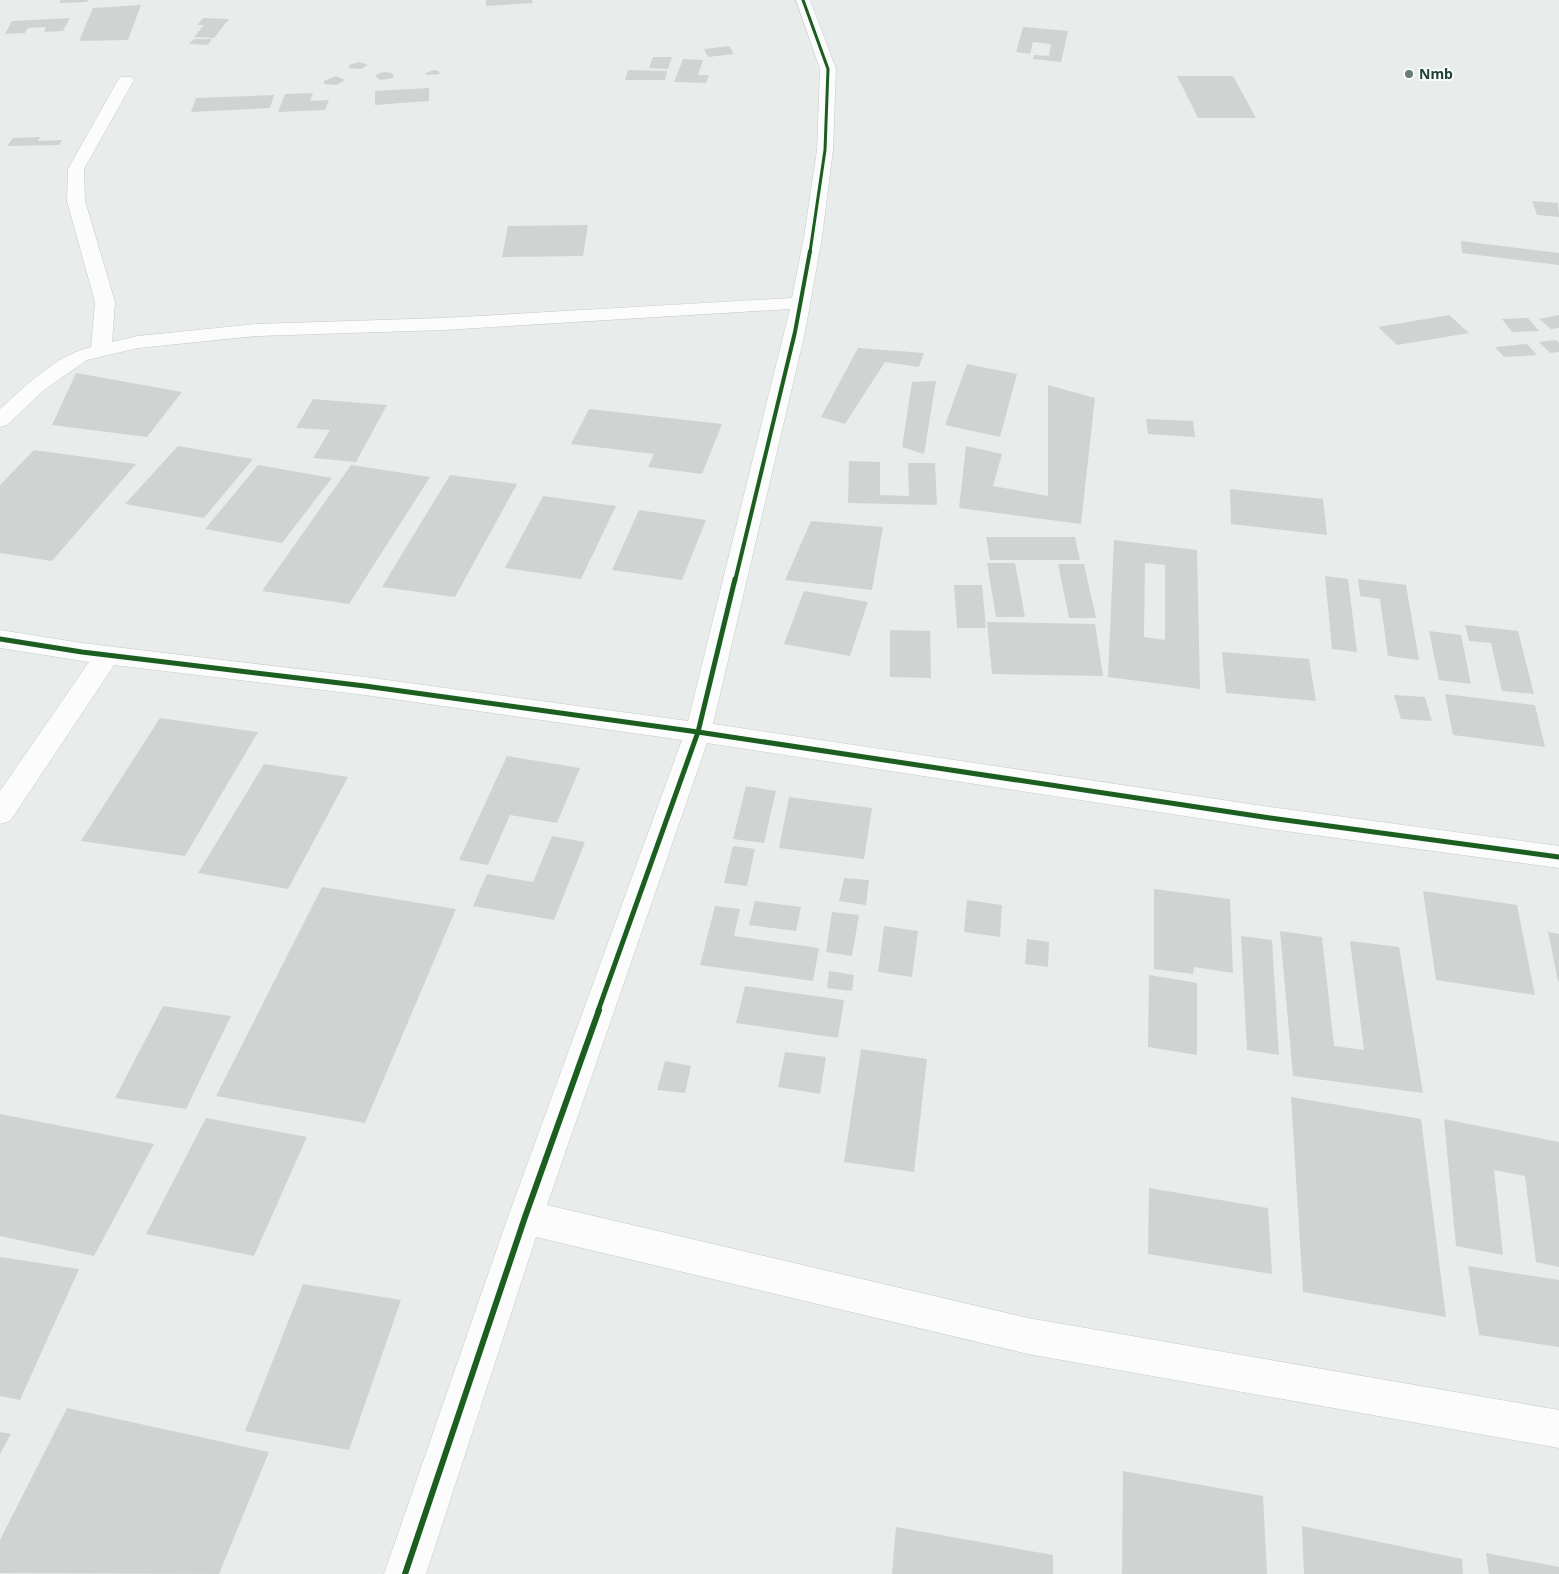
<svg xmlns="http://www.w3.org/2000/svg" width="1559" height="1574" font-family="'Noto Sans',sans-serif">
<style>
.building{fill:#cfd4d2;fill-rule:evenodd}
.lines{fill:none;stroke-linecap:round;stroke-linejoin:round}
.street-casing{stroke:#c5cac8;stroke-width:1}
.street{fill:#fcfcfc;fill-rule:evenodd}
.cycleway-far3-casing{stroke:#f7fbf9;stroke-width:5}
.cycleway-far2-casing{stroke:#f7fbf9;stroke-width:6}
.cycleway-far1-casing{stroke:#f7fbf9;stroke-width:8}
.cycleway-casing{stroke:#f7fbf9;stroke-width:9}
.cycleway-far3{stroke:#1b5e20;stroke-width:3}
.cycleway-far2{stroke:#1b5e20;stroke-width:4}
.cycleway-far1{stroke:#1b5e20;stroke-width:5}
.cycleway{stroke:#1b5e20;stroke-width:6}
.poi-dot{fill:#697e78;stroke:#f7fbf9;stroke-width:2}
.labels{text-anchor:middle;stroke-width:4;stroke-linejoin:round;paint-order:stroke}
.far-poi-label{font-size:14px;font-weight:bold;fill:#24423a;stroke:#f7fbf9;text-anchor:start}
</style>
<rect width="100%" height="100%" fill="#e8edeb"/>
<path class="building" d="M61,0H88L87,2L59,3Z
M486,0H532L533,3L486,6Z
M141,5L128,40L79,41L93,8Z
M70,18L63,31L44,32L46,27L28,28L25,33L5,34L12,21Z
M203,18L229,19L214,38L194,37L204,25H197Z
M1023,27L1068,31L1061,62L1033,59L1034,55L1049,56L1051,44L1033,42L1030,54L1016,52Z
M194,39H212L208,45L189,44Z
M729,46L734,54L708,57L704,49Z
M653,57H672L668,69L649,68Z
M683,59L703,60L698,75H709L706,83L674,82Z
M359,62L368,65L361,69L349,68V65Z
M434,70L438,71L440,74L426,75V73Z
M628,70L667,71L665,80H625Z
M386,72L391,73L394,75L393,78L381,80L377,78L376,75L380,73Z
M336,76L345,80L337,85L324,84V81Z
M1177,76H1233L1256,118H1198Z
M429,88V101L375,105V91Z
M313,93L310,101L329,100L325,110L278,112L285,94Z
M274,95L270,108L191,112L196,98Z
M40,137L38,141L62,140L59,145L7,146L13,138Z
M1532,201L1558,203L1559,217L1537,215Z
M588,225L583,256L502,257L508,226Z
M1461,241L1559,253V265L1462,253Z
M1449,315L1469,333L1397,345L1378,327Z
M1559,315V328L1551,329L1539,319Z
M1528,318L1539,331L1512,332L1502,319Z
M1556,340L1559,343V352L1550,353L1539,342Z
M1527,344L1537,355L1504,357L1495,347Z
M858,348L924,353L919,367L885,362L845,424L821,417Z
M967,364L1017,374L1000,437L945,425Z
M76,373L182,392L147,437L52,425Z
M936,381L924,454L902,447L912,382Z
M1048,385L1095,398L1081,524L959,508L966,446L1002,454L993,486L1048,496Z
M313,399L387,405L356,462L313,458L330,430L296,428Z
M589,409L722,424L702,474L648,467L654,454L571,444Z
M1146,419L1193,421L1195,437L1148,434Z
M178,446L253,459L204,518L125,504Z
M34,450L136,464L52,561L0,553V485Z
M849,461L880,462V495L909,496L908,463H935L937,505L848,503Z
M258,465L332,478L282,543L205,529Z
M351,465L430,477L349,604L262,591Z
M450,475L517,484L455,597L382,587Z
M1230,489L1323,499L1327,535L1231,524Z
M543,496L616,506L581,579L505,568Z
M639,510L706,520L682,580L612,570Z
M811,521L883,527L872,590L785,580Z
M986,537H1075L1080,560H990Z
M1114,540L1197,550L1200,689L1108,677ZM1145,563L1165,565V640L1144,637Z
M987,563H1015L1025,617H996Z
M1058,564H1084L1096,618H1069Z
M1325,576L1348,579L1357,652L1332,649Z
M1358,579L1406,585L1419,660L1388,656L1380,599L1360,596Z
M954,585H982L986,628H957Z
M804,591L868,602L850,656L784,644Z
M987,622L1095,624L1103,676L992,674Z
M1465,625L1518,631L1534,694L1502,691L1491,643L1469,641Z
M890,630L930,631L931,678L890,677Z
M1429,631L1461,635L1471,684L1439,680Z
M1222,652L1309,659L1316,701L1226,693Z
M1445,694L1535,705L1545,747L1453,735Z
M1394,695L1425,697L1432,721L1401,719Z
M160,718L258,732L185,856L81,841Z
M507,756L580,768L557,823L510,815L488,865L459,860Z
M264,764L348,777L288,889L198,873Z
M746,786L776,791L764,843L733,839Z
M789,797L872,808L864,859L779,848Z
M552,836L585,842L554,920L473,906L487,874L533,882Z
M733,846L755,849L747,886L724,883Z
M844,878L869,880L866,905L839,901Z
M322,887L456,909L365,1123L216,1096Z
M1154,889L1230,899L1233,973L1194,967L1193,974L1154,969Z
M1423,891L1517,905L1535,995L1436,980Z
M967,900L1002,905L1000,937L964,932Z
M755,901L801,907L796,931L749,925Z
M715,906L740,909L734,936L819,948L813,981L700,965Z
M832,912L859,915L852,956L826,952Z
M884,926L918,931L912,977L878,972Z
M1280,931L1322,937L1334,1046L1364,1050L1350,941L1399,947L1423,1093L1293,1076Z
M1548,932L1559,934V981H1558Z
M1241,936L1272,940L1279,1055L1247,1050Z
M1027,939L1049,942L1048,967L1025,964Z
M829,971L854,975L852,991L827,988Z
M1149,975L1197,983V1055L1148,1047Z
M745,986L844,1000L838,1038L736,1023Z
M163,1006L231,1016L186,1109L115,1098Z
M861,1049L927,1059L914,1172L844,1162Z
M785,1052L826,1057L820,1094L778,1087Z
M665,1061L691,1066L685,1093L657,1090Z
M1291,1097L1421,1119L1446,1317L1303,1292Z
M0,1114L154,1144L94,1256L0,1236Z
M206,1118L307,1137L254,1256L146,1234Z
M1444,1119L1559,1142V1267L1536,1262L1525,1176L1494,1170L1503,1255L1456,1246Z
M1149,1188L1268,1208L1272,1274L1148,1254Z
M0,1257L79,1269L20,1400L0,1396Z
M1468,1266L1559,1280V1347L1479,1335Z
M303,1284L401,1300L349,1450L245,1431Z
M67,1408L269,1452L219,1574L0,1573V1540Z
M0,1432L11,1434L0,1454Z
M1123,1471L1263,1496L1267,1574H1122Z
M1302,1526L1462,1559L1463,1574H1304Z
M896,1527L1053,1555V1574H892Z
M1486,1553L1559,1567V1574H1489Z"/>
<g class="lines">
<g class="street-casing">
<path id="street" d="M796,0H810L836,69L833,150L822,237L805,332L713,724L1270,807L1559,846V868L1270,829L707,743L547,1205L1028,1318L1559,1410V1448L1028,1354L536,1237L426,1574H384L508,1217L682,740L365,695L114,665L10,821L0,824V791L89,662L0,648V630L82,643L365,677L688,721L790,309L443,330L257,336L138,348L87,360L44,390L7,425L0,427V409C27,385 55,356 91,347L95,302L67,201L68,169L118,80L121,77H131L134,80L84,169L85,201L115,302L112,342L138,336L257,324L443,318L792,298L804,237L817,150L820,69Z"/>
</g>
<use href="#street" class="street"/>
<g class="cycleway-far3-casing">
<path id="cycleway-far3" d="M803,0L828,69L825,150L810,252"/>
</g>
<g class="cycleway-far2-casing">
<path id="cycleway-far2" d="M735,581L795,332L810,251"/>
</g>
<g class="cycleway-far1-casing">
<path id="cycleway-far1" d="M0,639L82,652L365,686L698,732L1270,818L1559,857
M598,1011L698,732L735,579"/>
</g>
<g class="cycleway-casing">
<path id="cycleway" d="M405,1574L525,1217L599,1010"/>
</g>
<use href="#cycleway-far3" class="cycleway-far3"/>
<use href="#cycleway-far2" class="cycleway-far2"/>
<use href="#cycleway-far1" class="cycleway-far1"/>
<use href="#cycleway" class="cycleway"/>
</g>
<circle class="poi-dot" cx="1409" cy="74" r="5"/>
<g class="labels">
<g class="far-poi-label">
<text x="1419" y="79">Nmb</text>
</g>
</g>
</svg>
